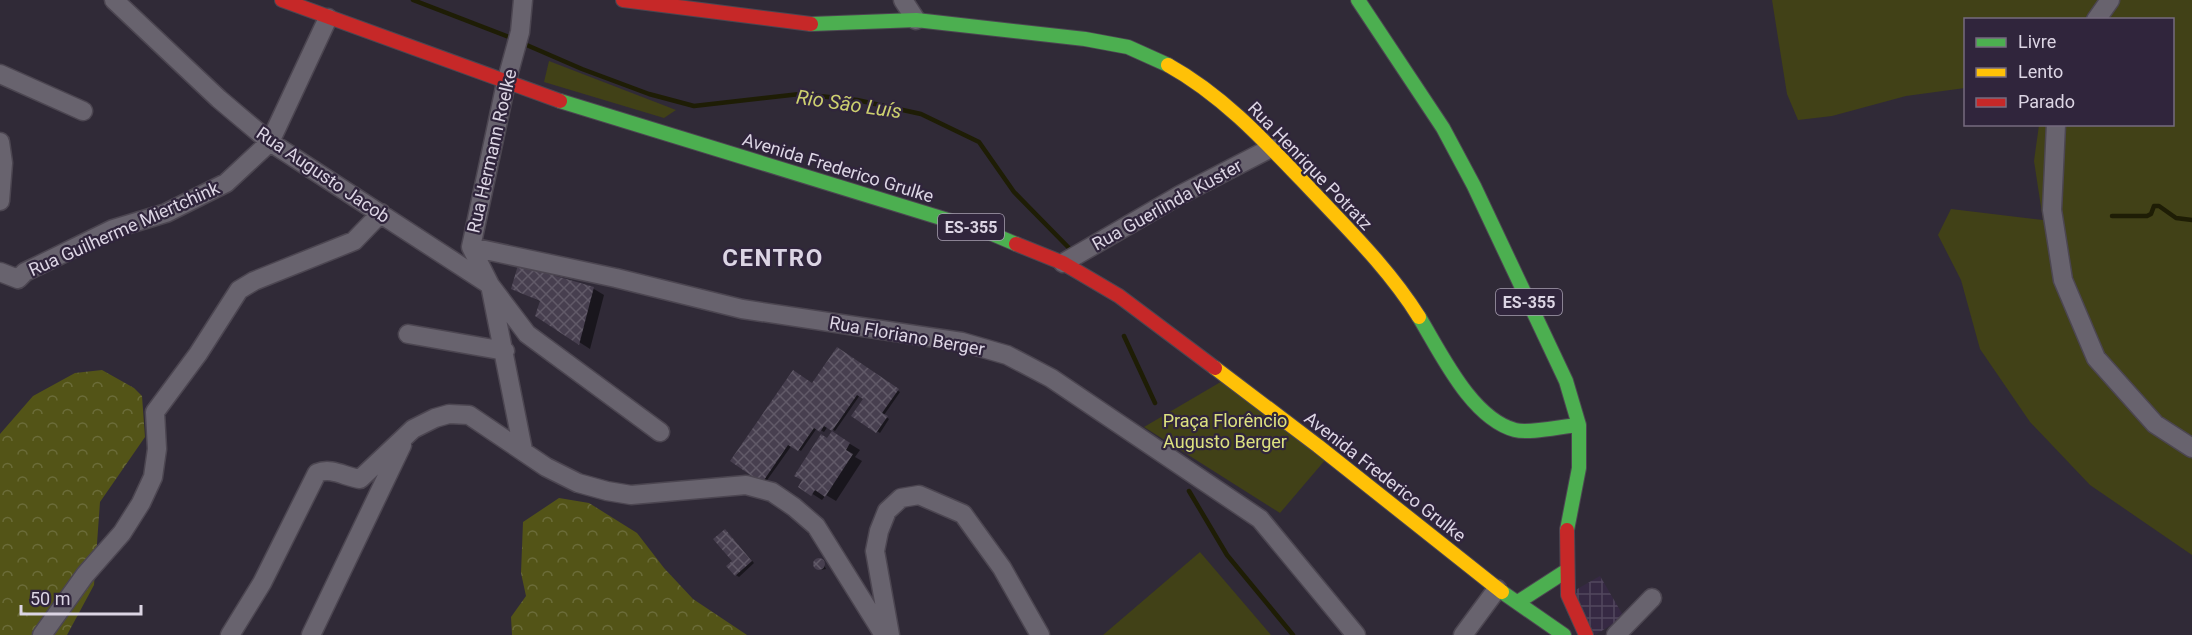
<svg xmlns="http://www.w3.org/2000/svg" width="2192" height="635" font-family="Roboto,sans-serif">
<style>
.industrial{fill:url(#industrial-grid)}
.green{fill:#414117}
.forest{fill:url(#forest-crowns)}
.shadow{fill:#0007}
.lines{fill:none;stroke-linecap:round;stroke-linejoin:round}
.stream{stroke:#1e1d05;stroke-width:4.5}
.building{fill:url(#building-cross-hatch)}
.street-casing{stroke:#4c4651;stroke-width:21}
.fast-casing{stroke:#4c4651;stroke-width:16}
.slow-casing{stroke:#4c4651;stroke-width:16}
.jam-casing{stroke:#4c4651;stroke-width:16}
.street{stroke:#68636e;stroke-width:18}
.fast{stroke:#4caf50;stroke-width:14}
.slow{stroke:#ffc107;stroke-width:14}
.jam{stroke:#c62828;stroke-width:14}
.labels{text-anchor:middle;stroke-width:4.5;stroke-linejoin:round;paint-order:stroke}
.shield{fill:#30253c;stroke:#a8a0b2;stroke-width:1.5}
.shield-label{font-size:16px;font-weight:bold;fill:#dcd5e4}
.street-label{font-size:18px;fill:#dcd5e4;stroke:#30253c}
.park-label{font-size:18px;fill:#dde180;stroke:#30253c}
.water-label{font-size:20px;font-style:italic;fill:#cdd06f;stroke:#30253c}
.district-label{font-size:24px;font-weight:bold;letter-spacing:1.5px;fill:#dcd5e4;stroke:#30253c}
</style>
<defs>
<pattern id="industrial-grid" width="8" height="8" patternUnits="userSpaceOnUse" patternTransform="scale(1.5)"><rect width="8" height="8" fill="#362943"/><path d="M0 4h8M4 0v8" fill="none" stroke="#52475e"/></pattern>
<pattern id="forest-crowns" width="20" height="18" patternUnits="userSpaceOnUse" patternTransform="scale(1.5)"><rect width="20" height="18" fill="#535417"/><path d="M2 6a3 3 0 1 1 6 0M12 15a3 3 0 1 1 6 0" fill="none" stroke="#6b6c39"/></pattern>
<pattern id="building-cross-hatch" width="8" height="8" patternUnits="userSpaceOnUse" patternTransform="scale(1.5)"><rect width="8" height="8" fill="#473f4f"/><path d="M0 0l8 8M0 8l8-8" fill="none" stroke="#615a68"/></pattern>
</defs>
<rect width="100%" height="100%" fill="#302a37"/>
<path class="industrial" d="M1600,576L1624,617L1595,635L1572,592Z"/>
<path class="green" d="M1772,0H2192V555L2090,485L2030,422L1980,349L1961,280L1938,235L1951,209L2043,220L2034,161L2039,125L2172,124V20H1966L1965,88L1906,96L1832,116L1798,120L1787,94Z
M549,61L676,110L664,118L544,82Z
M1224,380L1326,459L1280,513L1144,427Z
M1200,552L1271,635H1103Z"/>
<path class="forest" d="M102,370L134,388L142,396L145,437L100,502L94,585L67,635H0V434L33,396L75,373Z
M559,498L589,503L637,533L664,568L693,599L747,635H512L511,617L526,596L521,573L523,522Z"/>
<path class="shadow" d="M519,267L594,289L604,295L590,349L537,315L541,302L513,288Z
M837,349L900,392L884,415L889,419L880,433L853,416L865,398L860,395L835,431L828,426L824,432L817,428L801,451L792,445L765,483L732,461L812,385Z
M842,439L860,450L855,457L862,461L836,501L826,495L822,500L800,486L828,440Z
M728,533L754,563L739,577L736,575Z
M822,561L826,569L820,570L815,562Z"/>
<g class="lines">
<path class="stream" d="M413,0L514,39
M522,43L582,69L649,94L694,106L800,94L857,100L921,114L979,142L1014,192L1069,248
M2112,216H2147L2151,214L2154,206H2159L2176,218L2192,220
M1124,336L1155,403
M1189,491L1227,555L1293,635"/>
</g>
<path class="building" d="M518,265L594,287L579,345L535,316L540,301L511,289Z
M837,347L899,389L882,413L888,416L876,433L851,416L863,399L857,395L832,431L824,426L820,432L814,428L798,451L788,445L762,483L730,461L793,370L812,383Z
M832,431L850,443L846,450L853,454L825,497L815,490L811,496L798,487L802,480L794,476L821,434L827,438Z
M725,529L752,561L735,576L726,566L732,561L713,539Z
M813 564a6 6 0 1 1 12 0a6 6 0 1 1-12 0Z"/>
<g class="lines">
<g class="street-casing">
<path id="street" d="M114,0L219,99L270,142L490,285L527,334L660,432
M903,0L916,20
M2096,20L2110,0
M0,74L83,111
M2056,124L2052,210L2063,280L2096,358L2155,424L2192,448
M0,142L3,163L0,201
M471,247L616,278L742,309L962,342L1007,355L1051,378L1260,519L1356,635
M1063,263L1180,195L1271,148
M0,272L18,279L25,272L113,229L166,213L226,183L270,142L328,18
M408,334L505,351
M523,450L490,285L471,247L506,83L520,32L523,0
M42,635L85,575L122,533L141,503L153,477L157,449L155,412L198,354L239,290L254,281L354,241L381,213
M230,635L262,583L317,473C332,467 345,477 360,479L413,429L435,418L449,414L469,415L546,467L578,483L607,491L631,495L746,485L772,492L794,507L816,526L884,635
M311,635L402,445
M890,635L875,551L879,531L887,511L901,498L919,495L963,514L1002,568L1040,635
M1463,635L1497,589
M1616,635L1652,598"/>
</g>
<g class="fast-casing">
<path id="fast" d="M1358,0L1443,128L1474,186L1566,381L1579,425V468L1567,530
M811,24L916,20L1085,39L1128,47L1168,65
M560,101L990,233L1016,244
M1419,317C1441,353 1471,418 1515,430C1529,434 1563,426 1579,425
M1502,592L1564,635
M1518,602L1566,571"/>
</g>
<g class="slow-casing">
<path id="slow" d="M1168,65C1226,97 1271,148 1316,195C1352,233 1391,272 1419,317
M1215,368L1318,446L1502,592"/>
</g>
<g class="jam-casing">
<path id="jam" d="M282,0L560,101
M623,0L811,24
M1016,244L1063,263L1119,296L1215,368
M1567,530L1568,595L1586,635"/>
</g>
<use href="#street" class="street"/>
<use href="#fast" class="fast"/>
<use href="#slow" class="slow"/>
<use href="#jam" class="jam"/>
</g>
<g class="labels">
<g class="shield">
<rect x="938" y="214" width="66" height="26" rx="4.5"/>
<rect x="1496" y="289" width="66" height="26" rx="4.5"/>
</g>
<g class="shield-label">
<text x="971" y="233">ES-355</text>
<text x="1529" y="308">ES-355</text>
</g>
<g class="street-label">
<text transform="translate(492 151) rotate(-77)" y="6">Rua Hermann Roelke</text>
<text transform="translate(1310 166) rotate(46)" y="6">Rua Henrique Potratz</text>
<text transform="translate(838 168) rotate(17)" y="6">Avenida Frederico Grulke</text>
<text transform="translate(323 175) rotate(34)" y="6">Rua Augusto Jacob</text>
<text transform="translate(1167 205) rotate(-29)" y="6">Rua Guerlinda Kuster</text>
<text transform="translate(124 229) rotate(-24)" y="6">Rua Guilherme Miertchink</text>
<text transform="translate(907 336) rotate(10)" y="6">Rua Floriano Berger</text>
<text transform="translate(1385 477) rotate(38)" y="6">Avenida Frederico Grulke</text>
</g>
<g class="park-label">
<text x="1225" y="427">Praça Florêncio<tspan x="1225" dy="21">Augusto Berger</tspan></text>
</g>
<g class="water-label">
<text transform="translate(849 104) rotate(8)" y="7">Rio São Luís</text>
</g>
<g class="district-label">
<text x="773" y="266">CENTRO</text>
</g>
</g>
<rect x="1964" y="18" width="210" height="108" fill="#30253c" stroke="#756b7f" stroke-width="1.5"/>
<rect x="1976" y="38" width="30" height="9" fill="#4caf50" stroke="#756b7f" stroke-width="1.5"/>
<text x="2018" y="48" font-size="18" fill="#dcd5e4">Livre</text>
<rect x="1976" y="68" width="30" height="9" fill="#ffc107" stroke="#756b7f" stroke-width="1.5"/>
<text x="2018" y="78" font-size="18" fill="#dcd5e4">Lento</text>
<rect x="1976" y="98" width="30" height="9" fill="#c62828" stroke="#756b7f" stroke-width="1.5"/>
<text x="2018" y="108" font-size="18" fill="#dcd5e4">Parado</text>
<path d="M21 605v9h120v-9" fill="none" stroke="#dcd5e4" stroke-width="3"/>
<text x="30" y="605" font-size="18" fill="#dcd5e4" stroke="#30253c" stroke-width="4.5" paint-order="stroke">50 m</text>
</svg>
